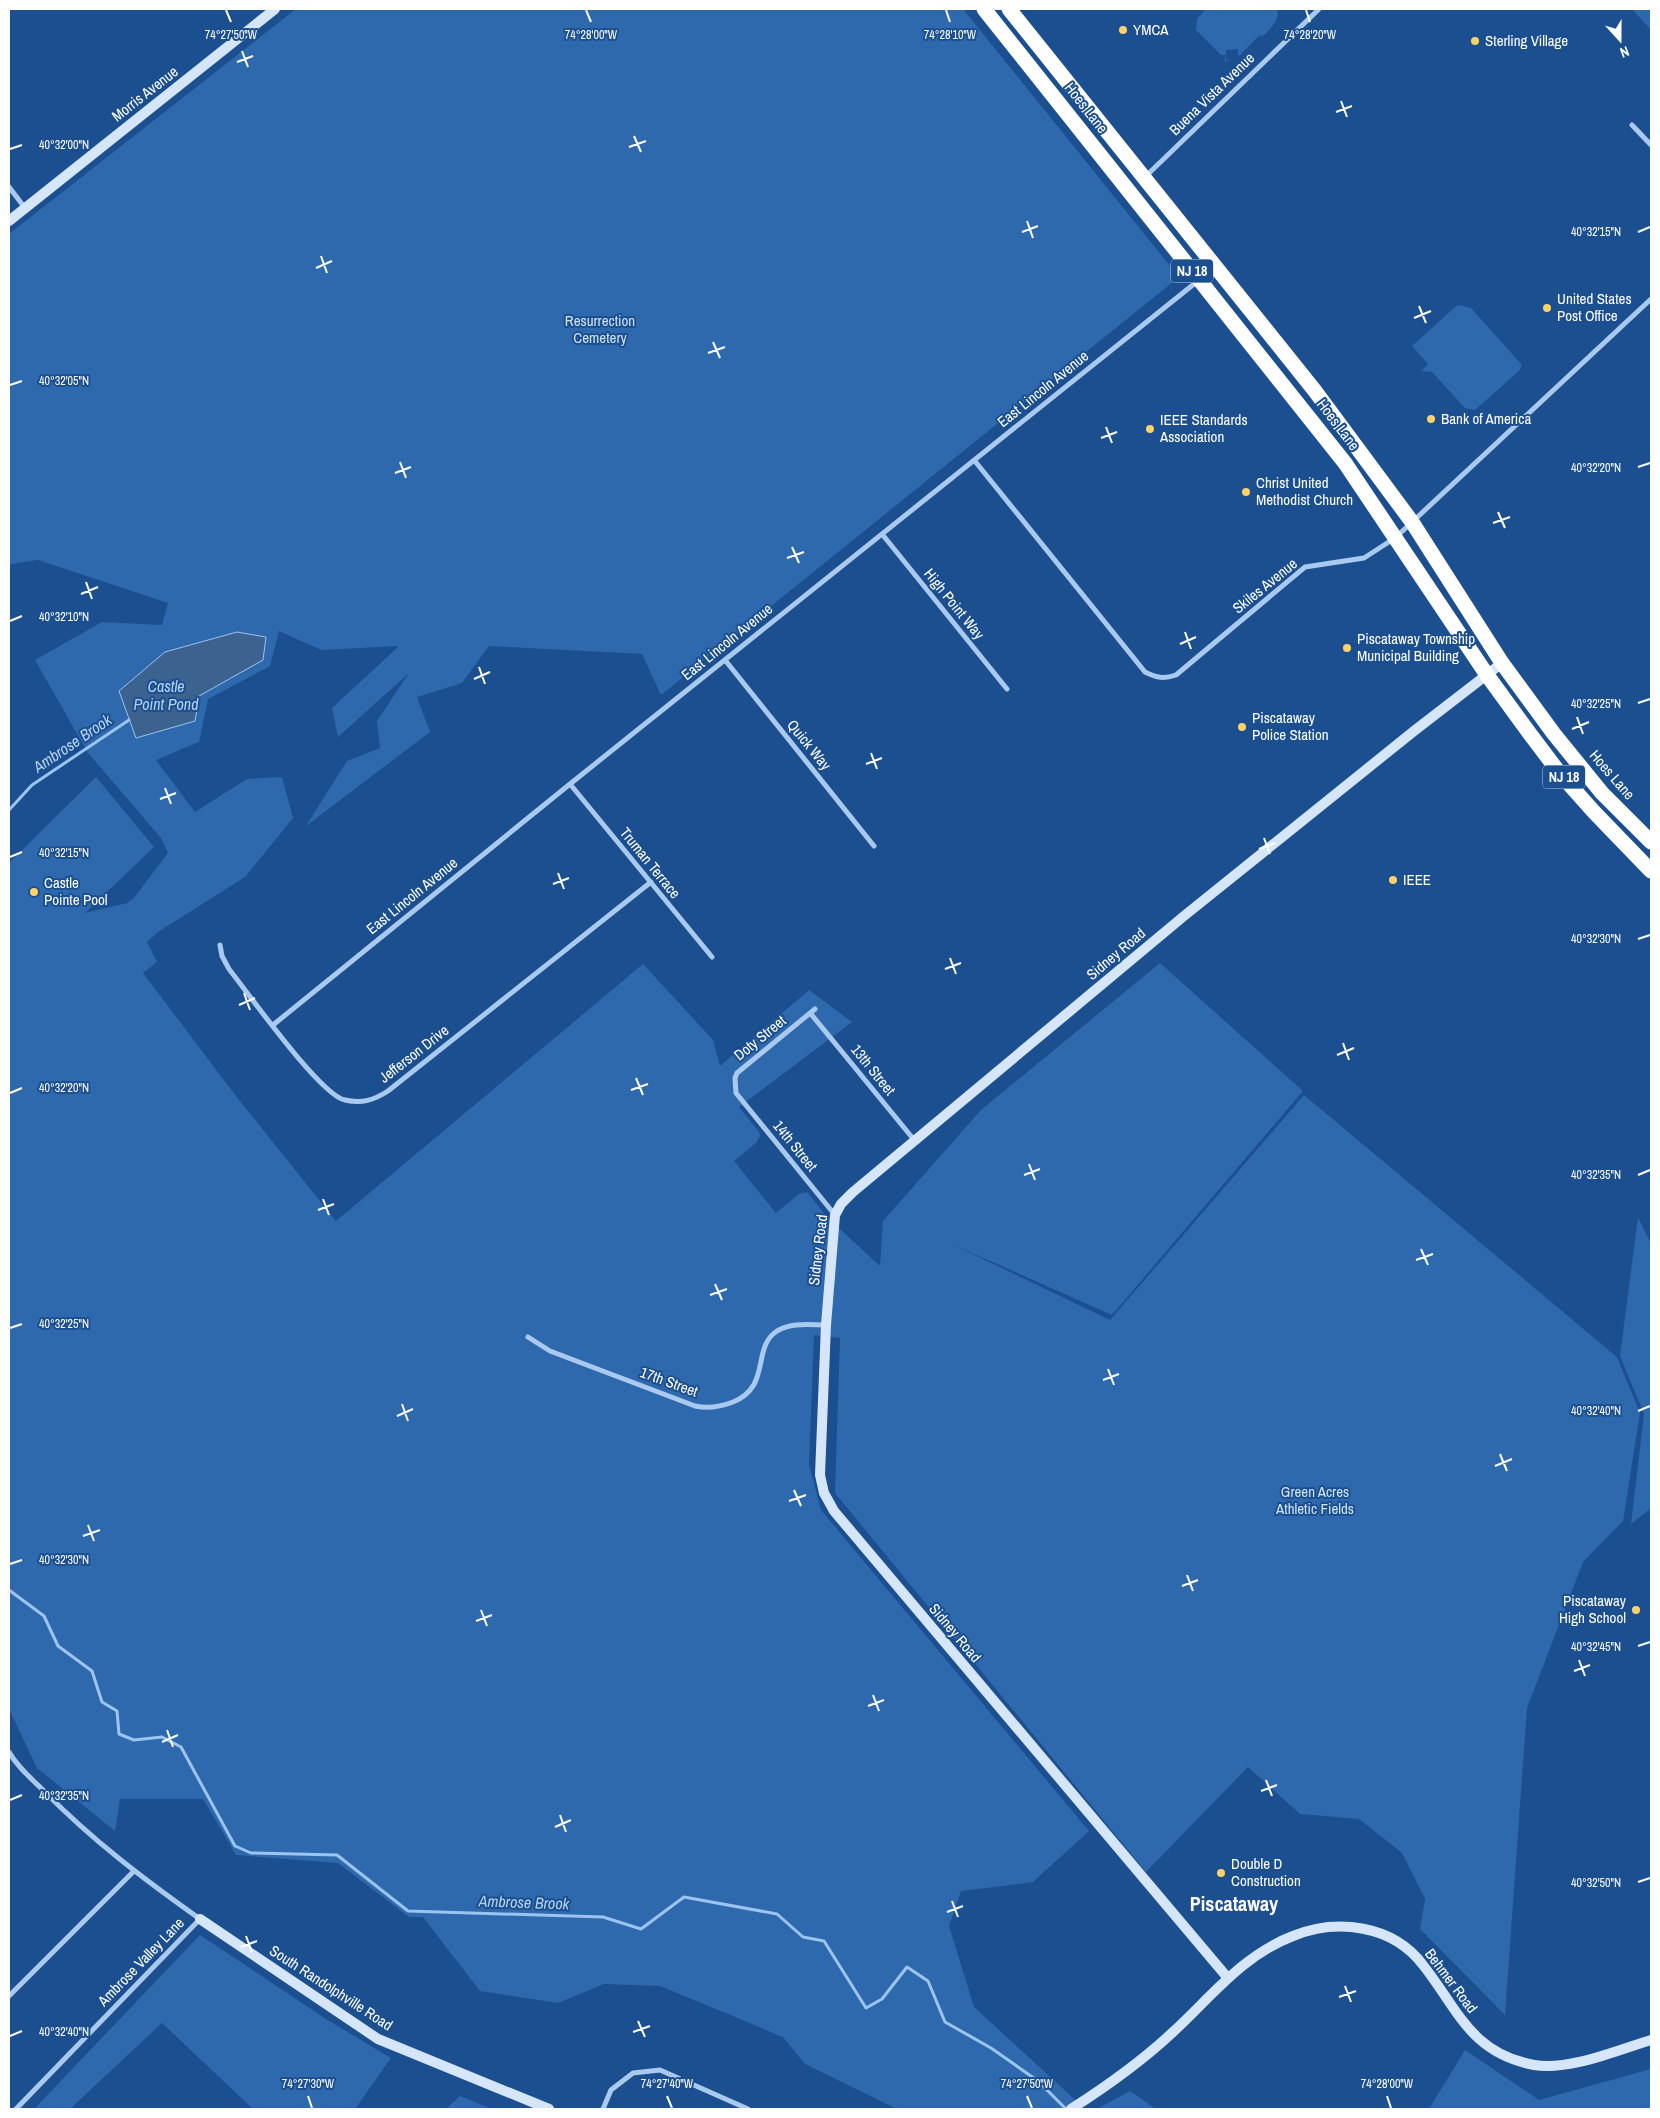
<svg xmlns="http://www.w3.org/2000/svg" width="1660" height="2118" font-family="'Archivo Narrow',sans-serif">
<style>
.green{fill:#2e69ad}
.water{fill:#3c6290;stroke:#9cc4f0}
.lines{fill:none;stroke-linecap:round;stroke-linejoin:round}
.stream{stroke:#9cc4f0;stroke-width:3}
.street{stroke:#a9c9ee;stroke-width:5}
.secondary{stroke:#d6e6fa;stroke-width:10}
.highway{stroke:#fff;stroke-width:15}
.ticks{fill:none;stroke:#fff;stroke-width:2}
.poi-dot{fill:#ffd166;stroke:#1b4f8f;stroke-width:2}
.labels{text-anchor:middle;stroke-width:4;stroke-linejoin:round;paint-order:stroke}
.shield{fill:#1b4f8f;stroke:#bbcadd;stroke-width:1}
.shield-label{font-size:14px;font-weight:bold;fill:#fff}
.poi-label{font-size:15px;fill:#fff;stroke:#1b4f8f;text-anchor:start}
.street-label{font-size:15px;fill:#fff;stroke:#1b4f8f}
.park-label{font-size:15px;fill:#cfe3fa;stroke:#1b4f8f}
.water-label{font-size:16px;font-style:italic;fill:#b5d3f5;stroke:#1b4f8f}
.district-label{font-size:20px;font-weight:bold;fill:#fff;stroke:#1b4f8f}
.ticks-label{font-size:12px;text-anchor:middle;fill:#fff;stroke:#1b4f8f;stroke-width:4;stroke-linejoin:round;paint-order:stroke}
</style>
<rect width="100%" height="100%" fill="#1b4f8f"/>
<path class="green" d="M296,9H963L1179,277L661,695L642,654L489,646L462,683L417,697L430,732L306,826L347,761L380,748L377,721L409,673L338,737L332,708L399,646L321,650L279,631L270,666L208,699L199,742L156,760L195,812L247,779L282,777L293,818L245,877L158,932L147,942L157,962L143,973L236,1096L336,1221L643,964L713,1040L720,1066L809,990L852,1022L739,1107L759,1132L760,1136L756,1143L734,1161L776,1213L799,1194L807,1192L826,1216L880,1266L883,1221L981,1110L1160,963L1303,1091L1112,1315L952,1244L1110,1320L1304,1095L1617,1357L1640,1413L1623,1521L1583,1562L1527,1708L1505,2015L1420,1929L1425,1899L1402,1853L1359,1819L1300,1814L1248,1767L1146,1872L835,1493L840,1338L814,1335L809,1465L821,1510L1089,1831L1033,1882L961,1891L949,1926L974,2007L1071,2096L1083,2109H897L805,2064L783,2037L660,1986L604,1984L558,2003L480,1991L423,1917H409L338,1863L236,1855L203,1799H120L115,1831L37,1768L9,1709V863L96,777L154,847L85,913L127,903L133,899L168,853L161,838L88,753L35,660L102,622L162,625L168,603L38,560L11,564L9,566V234Z
M1206,9H1277C1280,21 1270,29 1262,37L1260,35L1238,57V49L1226,50V60H1229L1225,62V55H1221L1196,30L1197,19Z
M1632,9H1651V30Z
M1459,305L1471,308L1522,365L1519,371L1475,410L1465,408L1432,372L1421,371L1428,364L1412,346L1455,307Z
M1638,1217L1651,1244V1508L1631,1524L1644,1414L1620,1356Z
M200,1935L326,2019L391,2058L355,2109H253L162,2023L70,2109H34Z
M1465,2050L1539,2100L1651,2069V2109H1429Z
M1130,2091L1156,2109H1097Z
M460,2096L492,2109H446Z"/>
<path class="water" d="M237,632L266,637L263,660L199,696L195,721L136,738L119,691L165,652Z"/>
<g class="lines">
<path class="stream" d="M9,810L32,785L129,720
M9,1590L44,1616L58,1646L92,1671L102,1702L117,1711L119,1734L134,1740L162,1737L181,1747L235,1846L251,1853L337,1855L408,1911L603,1917L641,1929L684,1897L777,1914L803,1937L824,1941L866,2008L882,1999L907,1967L928,1981L945,2022L991,2048L1038,2081L1066,2109"/>
<path class="street" d="M1632,125L1651,145
M1145,177L1319,9
M9,187L25,208
M974,460L1145,672C1157,678 1164,679 1176,675L1305,567L1364,558L1395,538L1651,299
M882,534L1007,689
M725,660L874,846
M570,784L712,957
M220,945L222,956L229,969C248,993 321,1096 345,1100C362,1104 374,1100 388,1091L651,882
M815,1009L737,1073L735,1078L736,1093L835,1215
M811,1014L915,1141
M273,1025L570,784L1199,280
M528,1337L550,1351L695,1406C708,1409 720,1407 733,1402C772,1386 751,1348 777,1331C792,1322 810,1325 826,1325
M9,1752C18,1768 32,1779 44,1791C92,1840 145,1880 200,1919L16,2109
M9,1996L134,1871
M603,2109L611,2090L633,2073L660,2070L748,2109"/>
<path class="secondary" d="M9,221L275,9
M200,1919L378,2039L549,2109
M1227,1977L834,1511L824,1493L820,1475L826,1325L835,1215L841,1204L853,1192L1184,916L1414,731L1502,663
M1071,2109C1107,2086 1142,2061 1173,2032C1211,1997 1243,1955 1293,1936C1337,1918 1393,1925 1423,1965C1458,2009 1470,2053 1534,2065C1569,2071 1618,2050 1651,2040"/>
<path class="highway" d="M984,9L1345,463L1487,675L1530,734L1561,775L1594,812L1651,871
M1009,9L1315,391L1412,522L1502,663L1554,734L1602,793L1651,842"/>
</g>
<path class="ticks" d="M226,10L231,22M586,10L591,22M946,10L950,22M1306,10L1310,22M242,51L248,67M237,62L253,56M1341,101L1347,117M1336,112L1352,106M634,136L641,152M629,147L646,141M10,149L22,145M1027,221L1033,238M1022,232L1038,226M1638,232L1650,227M321,256L327,273M316,268L332,261M1419,306L1426,323M1414,318L1431,311M713,342L720,358M708,353L725,347M10,385L22,381M1106,427L1112,443M1101,438L1117,432M400,462L406,478M1638,467L1650,463M395,473L411,467M1498,512L1505,528M1493,523L1510,517M792,547L799,563M787,558L804,552M86,582L92,599M81,594L98,587M10,621L22,616M1185,632L1191,649M1180,644L1196,637M479,667L485,684M474,679L490,672M1638,703L1650,699M1577,717L1583,734M1572,729L1589,722M871,753L877,769M866,764L882,758M165,788L171,804M160,799L176,793M1264,838L1270,854M1259,849L1275,843M10,857L22,852M558,873L564,889M553,884L569,878M1638,939L1650,935M950,958L956,974M945,969L961,963M244,993L250,1010M239,1005L255,998M1343,1043L1349,1060M1337,1055L1354,1048M636,1078L643,1095M631,1090L648,1084M10,1093L22,1088M1029,1164L1035,1180M1024,1175L1040,1169M1638,1175L1650,1170M323,1199L329,1215M318,1210L334,1204M1421,1249L1428,1265M1416,1260L1433,1254M715,1284L722,1300M710,1295L727,1289M10,1328L22,1324M1108,1369L1114,1385M1103,1380L1119,1374M402,1404L408,1421M1638,1411L1650,1406M397,1416L413,1409M1500,1454L1507,1471M1495,1466L1512,1459M794,1490L801,1506M789,1501L806,1495M88,1525L94,1541M83,1536L100,1530M10,1564L22,1560M1187,1575L1193,1591M1182,1586L1198,1580M481,1610L487,1626M476,1621L492,1615M1638,1646L1650,1642M1579,1660L1585,1676M1574,1671L1590,1665M873,1695L879,1711M868,1706L884,1700M167,1730L173,1747M162,1742L178,1735M1266,1780L1272,1796M1261,1791L1277,1785M10,1800L22,1795M560,1815L566,1832M555,1827L571,1820M1638,1882L1650,1878M952,1901L958,1917M947,1912L963,1906M246,1936L252,1952M241,1947L257,1941M1345,1986L1351,2002M1339,1997L1356,1991M638,2021L645,2037M633,2032L650,2026M10,2036L22,2031M308,2096L312,2108M667,2096L672,2108M1027,2096L1032,2108M1387,2096L1391,2108"/>
<g class="poi-dot">
<circle cx="1123" cy="30" r="5"/>
<circle cx="1475" cy="41" r="5"/>
<circle cx="1547" cy="308" r="5"/>
<circle cx="1431" cy="419" r="5"/>
<circle cx="1150" cy="429" r="5"/>
<circle cx="1246" cy="492" r="5"/>
<circle cx="1347" cy="648" r="5"/>
<circle cx="1242" cy="727" r="5"/>
<circle cx="1393" cy="880" r="5"/>
<circle cx="34" cy="892" r="5"/>
<circle cx="1636" cy="1610" r="5"/>
<circle cx="1221" cy="1873" r="5"/>
</g>
<g class="labels">
<g class="shield">
<rect x="1171" y="259.5" width="42" height="23" rx="4"/>
<rect x="1543" y="765.5" width="42" height="23" rx="4"/>
</g>
<g class="shield-label">
<text x="1192" y="276">NJ 18</text>
<text x="1564" y="782">NJ 18</text>
</g>
<g class="poi-label">
<text x="1133" y="35">YMCA</text>
<text x="1485" y="46">Sterling Village</text>
<text x="1557" y="304">United States<tspan x="1557" dy="17">Post Office</tspan></text>
<text x="1441" y="424">Bank of America</text>
<text x="1160" y="425">IEEE Standards<tspan x="1160" dy="17">Association</tspan></text>
<text x="1256" y="488">Christ United<tspan x="1256" dy="17">Methodist Church</tspan></text>
<text x="1357" y="644">Piscataway Township<tspan x="1357" dy="17">Municipal Building</tspan></text>
<text x="1252" y="723">Piscataway<tspan x="1252" dy="17">Police Station</tspan></text>
<text x="1403" y="885">IEEE</text>
<text x="44" y="888">Castle<tspan x="44" dy="17">Pointe Pool</tspan></text>
<text x="1626" y="1606" text-anchor="end">Piscataway<tspan x="1626" dy="17">High School</tspan></text>
<text x="1231" y="1869">Double D<tspan x="1231" dy="17">Construction</tspan></text>
</g>
<g class="street-label">
<text transform="translate(145 94) rotate(-38)" y="5">Morris Avenue</text>
<text transform="translate(1212 94) rotate(-44)" y="5">Buena Vista Avenue</text>
<text transform="translate(1086 108) rotate(52)" y="5">Hoes Lane</text>
<text transform="translate(1043 389) rotate(-39)" y="5">East Lincoln Avenue</text>
<text transform="translate(1338 425) rotate(53)" y="5">Hoes Lane</text>
<text transform="translate(1265 586) rotate(-39)" y="5">Skiles Avenue</text>
<text transform="translate(954 604) rotate(51)" y="5">High Point Way</text>
<text transform="translate(727 642) rotate(-39)" y="5">East Lincoln Avenue</text>
<text transform="translate(809 745) rotate(51)" y="5">Quick Way</text>
<text transform="translate(1612 775) rotate(49)" y="5">Hoes Lane</text>
<text transform="translate(650 863) rotate(51)" y="5">Truman Terrace</text>
<text transform="translate(412 896) rotate(-39)" y="5">East Lincoln Avenue</text>
<text transform="translate(1116 954) rotate(-40)" y="5">Sidney Road</text>
<text transform="translate(760 1038) rotate(-39)" y="5">Doty Street</text>
<text transform="translate(414 1054) rotate(-38)" y="5">Jefferson Drive</text>
<text transform="translate(873 1070) rotate(51)" y="5">13th Street</text>
<text transform="translate(795 1146) rotate(51)" y="5">14th Street</text>
<text transform="translate(818 1250) rotate(-83)" y="5">Sidney Road</text>
<text transform="translate(669 1382) rotate(20)" y="5">17th Street</text>
<text transform="translate(955 1633) rotate(50)" y="5">Sidney Road</text>
<text transform="translate(141 1962) rotate(-46)" y="5">Ambrose Valley Lane</text>
<text transform="translate(1451 1981) rotate(53)" y="5">Behmer Road</text>
<text transform="translate(331 1988) rotate(33)" y="5">South Randolphville Road</text>
</g>
<g class="park-label">
<text x="600" y="326">Resurrection<tspan x="600" dy="17">Cemetery</tspan></text>
<text x="1315" y="1497">Green Acres<tspan x="1315" dy="17">Athletic Fields</tspan></text>
</g>
<g class="water-label">
<text x="166" y="692">Castle<tspan x="166" dy="18">Point Pond</tspan></text>
<text transform="translate(72 743) rotate(-34)" y="6">Ambrose Brook</text>
<text transform="translate(524 1902) rotate(2)" y="6">Ambrose Brook</text>
</g>
<g class="district-label">
<text x="1234" y="1911">Piscataway</text>
</g>
</g>
<g class="ticks-label">
<text x="231" y="39">74°27'50"W</text>
<text x="591" y="39">74°28'00"W</text>
<text x="950" y="39">74°28'10"W</text>
<text x="1310" y="39">74°28'20"W</text>
<text x="64" y="149">40°32'00"N</text>
<text x="1596" y="236">40°32'15"N</text>
<text x="64" y="385">40°32'05"N</text>
<text x="1596" y="472">40°32'20"N</text>
<text x="64" y="621">40°32'10"N</text>
<text x="1596" y="708">40°32'25"N</text>
<text x="64" y="857">40°32'15"N</text>
<text x="1596" y="943">40°32'30"N</text>
<text x="64" y="1092">40°32'20"N</text>
<text x="1596" y="1179">40°32'35"N</text>
<text x="64" y="1328">40°32'25"N</text>
<text x="1596" y="1415">40°32'40"N</text>
<text x="64" y="1564">40°32'30"N</text>
<text x="1596" y="1651">40°32'45"N</text>
<text x="64" y="1800">40°32'35"N</text>
<text x="1596" y="1887">40°32'50"N</text>
<text x="64" y="2036">40°32'40"N</text>
<text x="308" y="2088">74°27'30"W</text>
<text x="667" y="2088">74°27'40"W</text>
<text x="1027" y="2088">74°27'50"W</text>
<text x="1387" y="2088">74°28'00"W</text>
</g>
<rect width="1660" height="2118" fill="none" stroke="#ffffff" stroke-width="20"/>
<g transform="translate(1620 40) rotate(159)" stroke="#1b4f8f" stroke-width="4" paint-order="stroke">
<path d="M0-4L9 19L0 12L-9 19Z" fill="#ffffff"/>
<text y="-8" font-size="14" font-weight="bold" text-anchor="middle" fill="#ffffff">N</text>
</g>
</svg>
